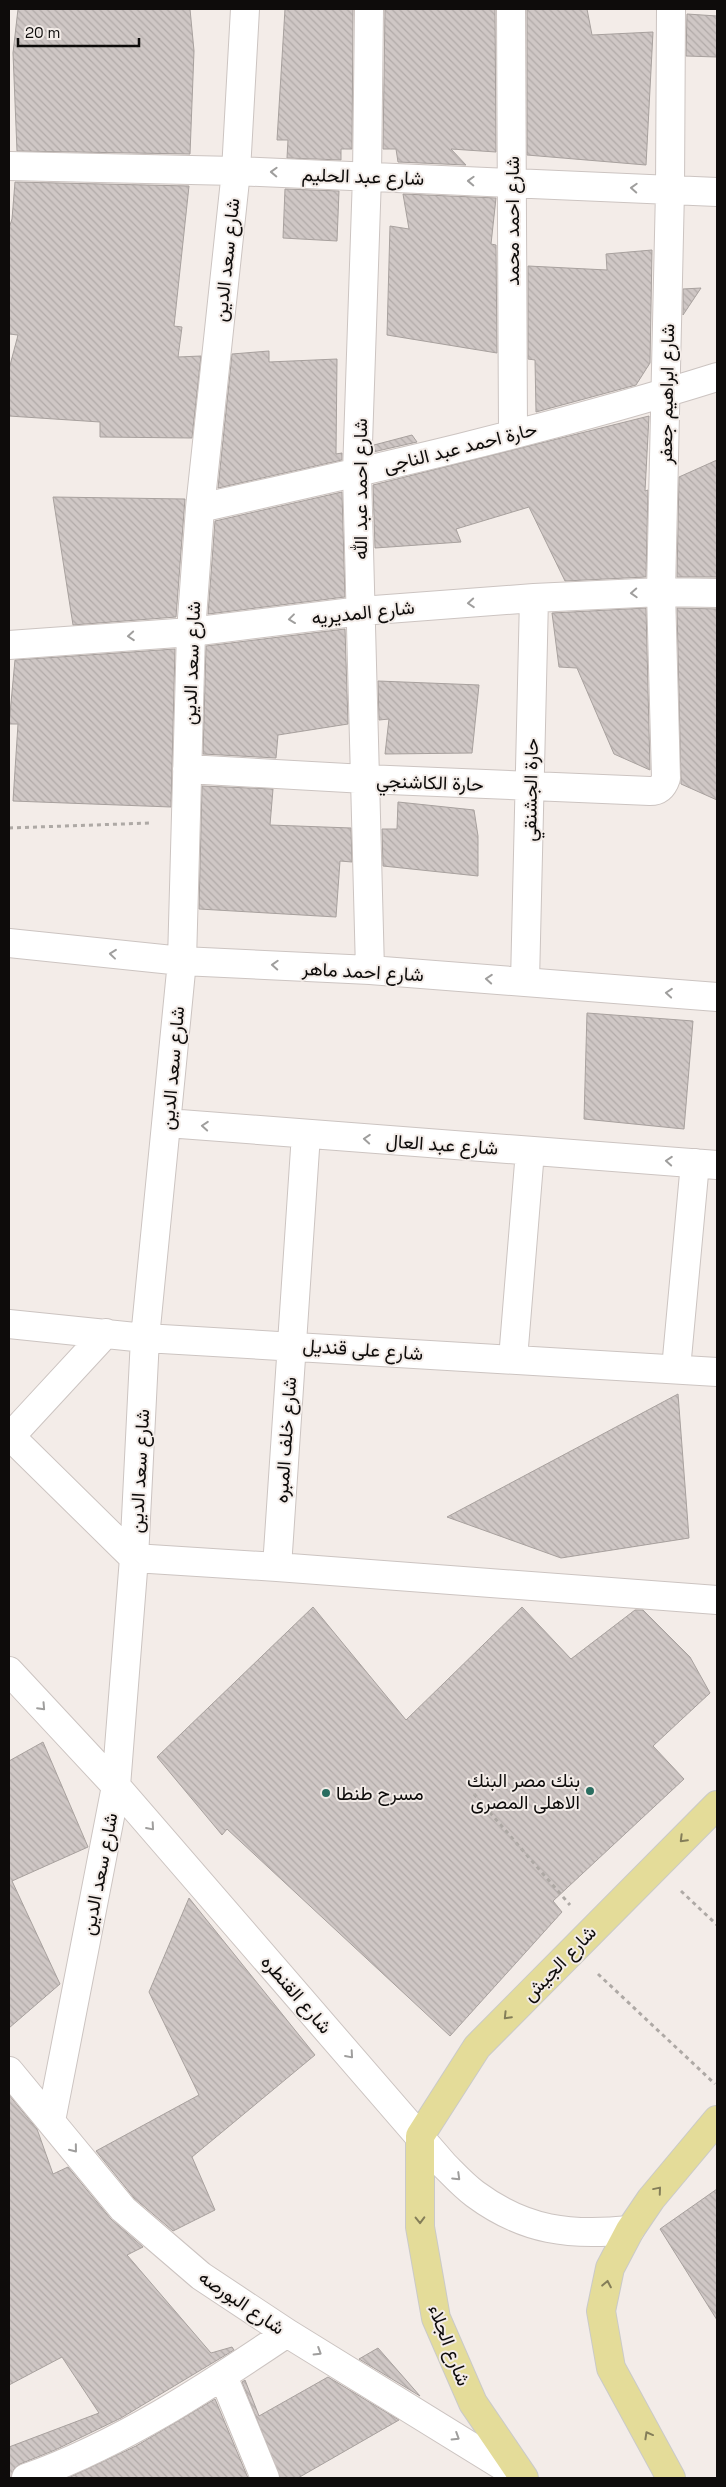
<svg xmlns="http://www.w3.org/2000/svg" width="726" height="2487" font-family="'Space Grotesk',Vazirmatn,sans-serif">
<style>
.building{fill:url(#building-back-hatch);stroke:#a8a19e}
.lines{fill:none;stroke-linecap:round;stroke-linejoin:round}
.minor-casing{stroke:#ccc4c1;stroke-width:30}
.major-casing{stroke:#cacac9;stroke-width:30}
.path{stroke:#aea9a5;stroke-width:3;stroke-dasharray:4 4;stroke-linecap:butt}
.minor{stroke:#fff;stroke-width:28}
.major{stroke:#e4dc99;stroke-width:28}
.oneway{stroke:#9f9e9d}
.oneway2{stroke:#847e59}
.poi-dot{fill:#296d60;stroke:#f3ece8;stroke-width:2}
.labels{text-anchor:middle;stroke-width:4;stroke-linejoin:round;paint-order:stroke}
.street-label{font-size:19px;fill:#0e0c0b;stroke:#f3ece8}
.poi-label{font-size:19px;fill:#0e0c0b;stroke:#f3ece8;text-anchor:end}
</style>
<defs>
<pattern id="building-back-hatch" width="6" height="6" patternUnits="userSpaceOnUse" patternTransform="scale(1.25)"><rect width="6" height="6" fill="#cfc7c5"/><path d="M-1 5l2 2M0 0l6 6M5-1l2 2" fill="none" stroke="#b1aaa8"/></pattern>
</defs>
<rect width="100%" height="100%" fill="#f3ece8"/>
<path class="building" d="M18,9H190L194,51L190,154L17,151L13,53Z
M285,9H353L352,149H341V160L287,158L288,140H277Z
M385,9H495L496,152L451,149L466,165L398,162L396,149H383Z
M527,9H587L592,35L653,32L646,165L527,155Z
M687,14L717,16V57L686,56Z
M15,182L189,186L174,326L182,327L178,357L201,356L192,438L100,437V422L9,416V369L18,335L9,334V228L12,219Z
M285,189L339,191L337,241L283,238Z
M403,194L496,198L491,244L496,245L497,353L387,335L390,226L409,229Z
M652,250L650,363L636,385L536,412L535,360L528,359V266L607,270L606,254Z
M701,288L683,315V289Z
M269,351V362L337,359L336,454L342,453V460L218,488L232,354Z
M649,416L645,491L648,490L646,577L565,581L529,507L456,529L461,542L375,548L373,485Z
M412,435L417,442L373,452L374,445Z
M717,460V577H677L679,477Z
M342,492L345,597L208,614L215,521Z
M53,497L185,499L176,617L73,625Z
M646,608L650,770L614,754L577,668L559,667L552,613Z
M677,608L717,609V800L681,784Z
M345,629L348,724L278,735L276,758L203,754L206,646Z
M175,649L171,807L13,801L18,724H9L15,660Z
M378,681L479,685L472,753L385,754L389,719L379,720Z
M202,786L273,789L270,825L351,828L352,862L340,861L336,917L199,909Z
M398,802L474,810L478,836V876L383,866L382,829H397Z
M587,1013L693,1021L684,1129L584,1119Z
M678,1394L689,1538L561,1558L447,1517Z
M313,1607L406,1720L522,1607L571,1659L635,1610H643L690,1657L710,1693L653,1746L684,1779L553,1901L562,1912L450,2036L227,1829L222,1835L157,1757Z
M43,1742L88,1847L12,1881L60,1984L9,2028V1761Z
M189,1898L315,2055L192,2157L215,2210L173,2231L134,2198L96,2151L199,2095L149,1992Z
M9,2095L37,2129L53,2174L68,2167L111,2219L143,2247L127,2255L211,2353L232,2347L234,2350L121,2418L55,2450L20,2464L14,2469L11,2478H9V2447L99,2413L62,2357L9,2385Z
M717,2189V2320L660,2229Z
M378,2348L420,2396L359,2359Z
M328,2377L399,2420L298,2478H280L242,2382L245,2380L259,2416Z
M215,2399L248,2478H68L136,2446Z"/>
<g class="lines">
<g class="minor-casing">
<path id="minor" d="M369,9L367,176L357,473L370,970
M511,9L513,433
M9,166L236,171L717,192
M200,508C374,469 548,430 717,377
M9,645L191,632L361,611L534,598L661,592L717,593
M187,769L365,779L650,791C659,791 663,787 666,778L661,592L670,190L671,9
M9,943L182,961L370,970L717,997
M525,982L534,598
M167,1123L717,1165
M9,1324L145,1338L717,1372
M513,1359L530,1151
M676,1369L695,1163
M11,1437L134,1558L277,1567L717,1600
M9,1438L106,1333
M277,1567L306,1134
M9,1671L116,1786L444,2165C454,2175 464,2186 475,2194C525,2231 570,2236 630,2230
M9,2071L123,2209L201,2276L287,2333L522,2478
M51,2121L116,1786L134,1558L145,1338L182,961L191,632L200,508L236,171L245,9
M223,2376L265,2478
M26,2478C121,2444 204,2389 287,2333"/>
</g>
<g class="major-casing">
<path id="major" d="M524,2478L473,2403L436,2318L420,2227V2136L477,2047L717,1805
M671,2478L611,2368L601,2311L610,2268L630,2230L651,2199L717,2120"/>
</g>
<path class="path" d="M9,828L150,823
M474,1794L570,1905
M681,1891L717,1925
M598,1974L715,2084"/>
<use href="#minor" class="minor"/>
<use href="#major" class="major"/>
</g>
<defs><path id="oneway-chevron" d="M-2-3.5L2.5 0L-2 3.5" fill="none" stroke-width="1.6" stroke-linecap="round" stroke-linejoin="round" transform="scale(1.25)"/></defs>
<g class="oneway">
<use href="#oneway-chevron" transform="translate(274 172) rotate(-178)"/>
<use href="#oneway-chevron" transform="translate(471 181) rotate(-178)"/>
<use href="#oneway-chevron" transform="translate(634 188) rotate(-177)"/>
<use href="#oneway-chevron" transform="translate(634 593) rotate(177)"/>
<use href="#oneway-chevron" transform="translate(471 603) rotate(176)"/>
<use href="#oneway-chevron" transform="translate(292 619) rotate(173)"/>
<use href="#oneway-chevron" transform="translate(131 636) rotate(176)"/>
<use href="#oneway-chevron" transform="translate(113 954) rotate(-174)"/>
<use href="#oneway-chevron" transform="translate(275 965) rotate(-177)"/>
<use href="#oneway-chevron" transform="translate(489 979) rotate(-176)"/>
<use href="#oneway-chevron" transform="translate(669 993) rotate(-175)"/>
<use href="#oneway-chevron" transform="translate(205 1126) rotate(-176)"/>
<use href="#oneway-chevron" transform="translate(367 1139) rotate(-176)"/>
<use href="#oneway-chevron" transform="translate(669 1161) rotate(-176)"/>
<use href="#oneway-chevron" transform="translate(42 1707) rotate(47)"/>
<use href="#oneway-chevron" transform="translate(151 1827) rotate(49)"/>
<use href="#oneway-chevron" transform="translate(350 2055) rotate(49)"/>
<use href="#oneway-chevron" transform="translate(74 2149) rotate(51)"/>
<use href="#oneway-chevron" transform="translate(457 2177) rotate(44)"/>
<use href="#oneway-chevron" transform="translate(318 2352) rotate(32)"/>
<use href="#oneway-chevron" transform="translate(456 2437) rotate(32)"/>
</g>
<g class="oneway2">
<use href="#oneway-chevron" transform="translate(683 1839) rotate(135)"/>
<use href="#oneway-chevron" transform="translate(507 2016) rotate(134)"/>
<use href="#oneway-chevron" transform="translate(658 2190) rotate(-50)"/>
<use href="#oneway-chevron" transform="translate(420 2220) rotate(89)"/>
<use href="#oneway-chevron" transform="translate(607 2284) rotate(-79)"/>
<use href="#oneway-chevron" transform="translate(648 2435) rotate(-119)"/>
</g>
<g class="poi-dot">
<circle cx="590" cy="1791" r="5"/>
<circle cx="326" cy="1793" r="5"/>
</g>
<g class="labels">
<g class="street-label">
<text transform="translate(363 176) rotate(2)" y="7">شارع عبد الحليم</text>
<text transform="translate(512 221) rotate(-90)" y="7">شارع احمد محمد</text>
<text transform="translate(226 260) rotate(-84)" y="7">شارع سعد الدين</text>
<text transform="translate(666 394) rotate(-89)" y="7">شارع ابراهيم جعفر</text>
<text transform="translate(460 447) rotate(-14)" y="7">حارة احمد عبد الناجى</text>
<text transform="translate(360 489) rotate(-90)" y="7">شارع احمد عبد الله</text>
<text transform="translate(363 612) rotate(-6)" y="7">شارع المديريه</text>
<text transform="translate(191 663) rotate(-88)" y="7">شارع سعد الدين</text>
<text transform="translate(430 782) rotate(2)" y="7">حارة الكاشنجي</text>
<text transform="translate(530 790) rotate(-89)" y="7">حارة الجشنقي</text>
<text transform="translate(363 971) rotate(3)" y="7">شارع احمد ماهر</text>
<text transform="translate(172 1068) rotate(-85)" y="7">شارع سعد الدين</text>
<text transform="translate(442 1144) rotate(4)" y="7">شارع عبد العال</text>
<text transform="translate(363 1349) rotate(4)" y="7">شارع على قنديل</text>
<text transform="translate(285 1440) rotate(-86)" y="7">شارع خلف المبره</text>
<text transform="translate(139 1471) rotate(-87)" y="7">شارع سعد الدين</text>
<text transform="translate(99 1874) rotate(-79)" y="7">شارع سعد الدين</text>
<text transform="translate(559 1963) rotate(-46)" y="7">شارع الجيش</text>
<text transform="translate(297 1994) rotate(49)" y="7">شارع القنطره</text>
<text transform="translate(242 2302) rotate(34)" y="7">شارع البورصه</text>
<text transform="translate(450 2345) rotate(69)" y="7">شارع الجلاء</text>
</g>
<g class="poi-label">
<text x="580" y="1787">بنك مصر البنك<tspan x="580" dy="22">الاهلى المصرى</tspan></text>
<text x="336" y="1800" text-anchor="start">مسرح طنطا</text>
</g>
</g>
<rect width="726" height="2487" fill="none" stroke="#0e0c0b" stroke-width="20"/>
<path d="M18 38v8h121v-8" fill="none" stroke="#0e0c0b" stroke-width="2.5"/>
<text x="25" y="38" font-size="15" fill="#0e0c0b" stroke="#f3ece8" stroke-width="4" paint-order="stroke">20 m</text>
</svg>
